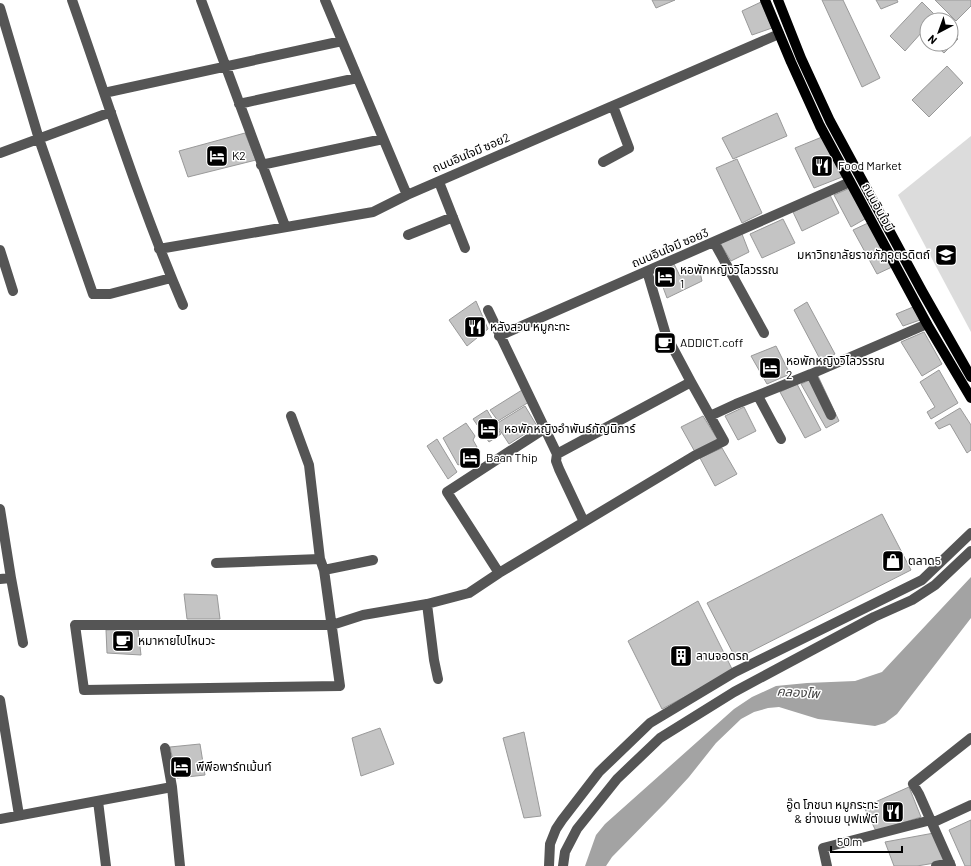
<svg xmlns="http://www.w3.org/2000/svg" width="971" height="866" font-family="Barlow,'Noto Sans Thai',sans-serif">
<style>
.green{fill:#dcdcdc}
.water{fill:#a3a3a3}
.building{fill:#c4c4c4;stroke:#999}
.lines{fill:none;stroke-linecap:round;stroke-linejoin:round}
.minor{stroke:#555;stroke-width:10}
.major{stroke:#000;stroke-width:10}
.labels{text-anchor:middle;stroke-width:3;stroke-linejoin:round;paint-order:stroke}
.street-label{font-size:12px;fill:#000;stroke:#fff}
.poi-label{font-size:12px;fill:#000;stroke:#fff;text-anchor:start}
.water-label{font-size:13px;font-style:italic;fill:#444;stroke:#fff}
</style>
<rect width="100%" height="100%" fill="#fff"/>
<path class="green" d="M971,136V332L898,195Z"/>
<path class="water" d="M971,577V618L897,714L885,723L875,726L818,719L779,707L768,708L754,712L741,719L716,743L689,777L666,802L612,857L606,866H585L596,835L605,824L734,709L752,697L776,686L807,683L855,681L882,672Z"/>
<path class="building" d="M652,0H675L656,8Z
M822,0H843L880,78L862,87Z
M876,0H897L898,2L881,9Z
M935,0H971V6L956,21Z
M761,2L772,28L752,35L742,11Z
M922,2L940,20H927V37L922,32L905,51L890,36Z
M951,32L958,39L944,53L934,44H951Z
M947,66L963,83L929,117L912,100Z
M777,113L787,136L733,159L722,138Z
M245,133L256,160L188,177L179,151Z
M822,137L842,177L814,188L795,148Z
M737,159L762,213L742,223L716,168Z
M850,188L865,219L851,227L834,195Z
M830,195L839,213L802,231L793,212Z
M783,219L795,243L762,258L750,234Z
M868,223L892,267L877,274L853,230Z
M742,234L749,252L731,261L720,243Z
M674,264L680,276L699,268L702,281L667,298L657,271Z
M476,301L488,329L467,346L449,320Z
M807,302L835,354L821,361L794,310Z
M913,307L920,320L903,326L896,314Z
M924,332L942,364L922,376L901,342Z
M776,346L790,374L767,384L751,356Z
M939,370L958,403L931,419L927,412L935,407L920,382Z
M818,376L839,421L826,428L801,384Z
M797,384L821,430L805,438L780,392Z
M522,390L529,402L498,421L490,410Z
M525,406L537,426L509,444L496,424Z
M744,407L756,431L738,440L725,416Z
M960,408L971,425V450L967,453L950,424L939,429L935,423Z
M487,410L501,434L489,442L473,419Z
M703,416L718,440L695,452L681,427Z
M466,423L475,436L473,440L477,447L471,451L475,456L458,465L443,438Z
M437,439L457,472L448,479L427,446Z
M722,448L737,474L715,486L700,458Z
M882,514L911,570L736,659L707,603Z
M184,594L217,595L220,619H187Z
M698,601L733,671L662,709L628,641Z
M138,629L141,655L107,653L106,630Z
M380,728L394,764L361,776L352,738Z
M524,732L541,816L524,818L503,738Z
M200,744L205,775L177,778L170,747Z
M909,787L921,817L876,831L864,807Z
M971,820V866H965L949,830Z
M934,833L947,861L917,866H894L885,842Z"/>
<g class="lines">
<path class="minor" d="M72,0C108,102 140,205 183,305
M201,0L285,226
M325,0L407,195
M0,8L39,139L93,294H110L171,278
M104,93L342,41
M239,104L357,78
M0,153L111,112
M603,162L629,148L613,106
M261,165L383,139
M439,182L465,248
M408,235L453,217
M714,242L764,333
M159,249L373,212L407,195L779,34
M0,250L13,291
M488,310L557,454L556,461L559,469L584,522
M499,336L850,182
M811,374L831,415
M758,396L781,439
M291,416L309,465L320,559L324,570L340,686L84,690L75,625H332L363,615L427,604L469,593L499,573L694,456L724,441L691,382L666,335L647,271
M710,416L736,404L811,374L927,324
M557,454L691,382
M0,509L11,578L0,579
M216,563L320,559
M324,570L373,560
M499,573L447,492L544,429
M11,578L23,643
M427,604L434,660L438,679
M0,700L19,815
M165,748L172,787L180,866
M98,801L106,866
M0,819L172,787
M932,823L971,805
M549,866L550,844L556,829L562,820L599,772L650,723L735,672L922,580L971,533
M563,866L565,852L577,829L617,779L660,738L734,692L874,617L912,600L935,585L971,551
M827,866L823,848L931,820
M936,866L950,863
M951,866L919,794L913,784L971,738"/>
<path class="major" d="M765,0L791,62L820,126L927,324L971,398
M778,0L801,58L830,121L922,291L971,377"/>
</g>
<defs>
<g id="hotel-square" transform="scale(1.15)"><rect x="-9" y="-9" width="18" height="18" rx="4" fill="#000" stroke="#fff"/><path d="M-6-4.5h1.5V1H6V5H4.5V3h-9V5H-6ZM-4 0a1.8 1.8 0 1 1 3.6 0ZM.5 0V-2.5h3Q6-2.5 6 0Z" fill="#fff"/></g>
<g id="restaurant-square" transform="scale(1.15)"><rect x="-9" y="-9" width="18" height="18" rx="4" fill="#000" stroke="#fff"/><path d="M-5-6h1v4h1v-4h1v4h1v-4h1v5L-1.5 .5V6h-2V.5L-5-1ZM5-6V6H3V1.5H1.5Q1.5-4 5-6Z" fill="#fff"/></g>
<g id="university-square" transform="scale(1.15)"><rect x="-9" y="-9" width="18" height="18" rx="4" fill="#000" stroke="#fff"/><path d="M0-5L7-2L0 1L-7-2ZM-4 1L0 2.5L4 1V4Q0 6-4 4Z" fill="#fff"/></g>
<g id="cafe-square" transform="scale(1.15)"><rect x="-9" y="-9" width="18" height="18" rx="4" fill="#000" stroke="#fff"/><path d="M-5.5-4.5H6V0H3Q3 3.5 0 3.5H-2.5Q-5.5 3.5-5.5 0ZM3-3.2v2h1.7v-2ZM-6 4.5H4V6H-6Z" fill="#fff"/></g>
<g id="shop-square" transform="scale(1.15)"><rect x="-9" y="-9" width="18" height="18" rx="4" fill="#000" stroke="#fff"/><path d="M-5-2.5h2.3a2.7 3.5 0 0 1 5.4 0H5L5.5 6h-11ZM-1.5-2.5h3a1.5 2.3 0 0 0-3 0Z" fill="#fff"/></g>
<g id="building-square" transform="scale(1.15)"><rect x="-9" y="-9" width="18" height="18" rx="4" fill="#000" stroke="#fff"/><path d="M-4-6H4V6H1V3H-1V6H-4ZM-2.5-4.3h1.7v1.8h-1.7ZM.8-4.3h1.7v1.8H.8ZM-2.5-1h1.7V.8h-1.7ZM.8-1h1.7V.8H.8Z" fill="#fff"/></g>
</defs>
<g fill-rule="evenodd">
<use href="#hotel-square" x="217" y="156"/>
<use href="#restaurant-square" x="822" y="166"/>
<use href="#university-square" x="946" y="255"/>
<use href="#hotel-square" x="665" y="277"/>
<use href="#restaurant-square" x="475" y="327"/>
<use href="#cafe-square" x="665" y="343"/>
<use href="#hotel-square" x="770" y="368"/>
<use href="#hotel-square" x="488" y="429"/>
<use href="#hotel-square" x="470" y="458"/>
<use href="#shop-square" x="893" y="561"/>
<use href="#cafe-square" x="123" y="641"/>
<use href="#building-square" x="681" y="656"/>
<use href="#hotel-square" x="181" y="767"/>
<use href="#restaurant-square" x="893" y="812"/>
</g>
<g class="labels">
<g class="street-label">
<text transform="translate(471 153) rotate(-23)" y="4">ถนนอินใจมี ซอย2</text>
<text transform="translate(878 207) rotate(61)" y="4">ถนนอินใจมี</text>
<text transform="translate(670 248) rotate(-23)" y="4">ถนนอินใจมี ซอย3</text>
</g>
<g class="poi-label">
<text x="232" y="160">K2</text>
<text x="838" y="170">Food Market</text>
<text x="930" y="259" text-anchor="end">มหาวิทยาลัยราชภัฏอุตรดิตถ์</text>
<text x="680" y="274">หอพักหญิงวิไลวรรณ<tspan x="680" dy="14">1</tspan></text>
<text x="490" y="331">หลังสวน หมูกะทะ</text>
<text x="680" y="347">ADDICT.coff</text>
<text x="786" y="365">หอพักหญิงวิไลวรรณ<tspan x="786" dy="14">2</tspan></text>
<text x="504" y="433">หอพักหญิงอำพันธ์กัญนิการ์</text>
<text x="486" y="462">Baan Thip</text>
<text x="908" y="565">ตลาด5</text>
<text x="138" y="645">หมาหายไปไหนวะ</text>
<text x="696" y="660">ลานจอดรถ</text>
<text x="196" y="771">พีพีอพาร์ทเม้นท์</text>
<text x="878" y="809" text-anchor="end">อู๊ด โภชนา หมูกระทะ<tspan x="878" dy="14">&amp; ย่างเนย บุฟเฟ่ต์</tspan></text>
</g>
<g class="water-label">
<text transform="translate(798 692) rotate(4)" y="5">คลองโพ</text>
</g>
</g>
<g transform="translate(939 32) rotate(221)"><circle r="19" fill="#ffffff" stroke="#999999"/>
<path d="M0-3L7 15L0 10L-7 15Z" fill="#000000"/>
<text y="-6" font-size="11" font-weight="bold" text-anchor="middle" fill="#000000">N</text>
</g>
<path d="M831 846v6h71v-6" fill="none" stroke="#000000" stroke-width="2"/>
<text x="837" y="846" font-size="12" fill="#000000" stroke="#ffffff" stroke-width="3" paint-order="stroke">50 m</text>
</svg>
